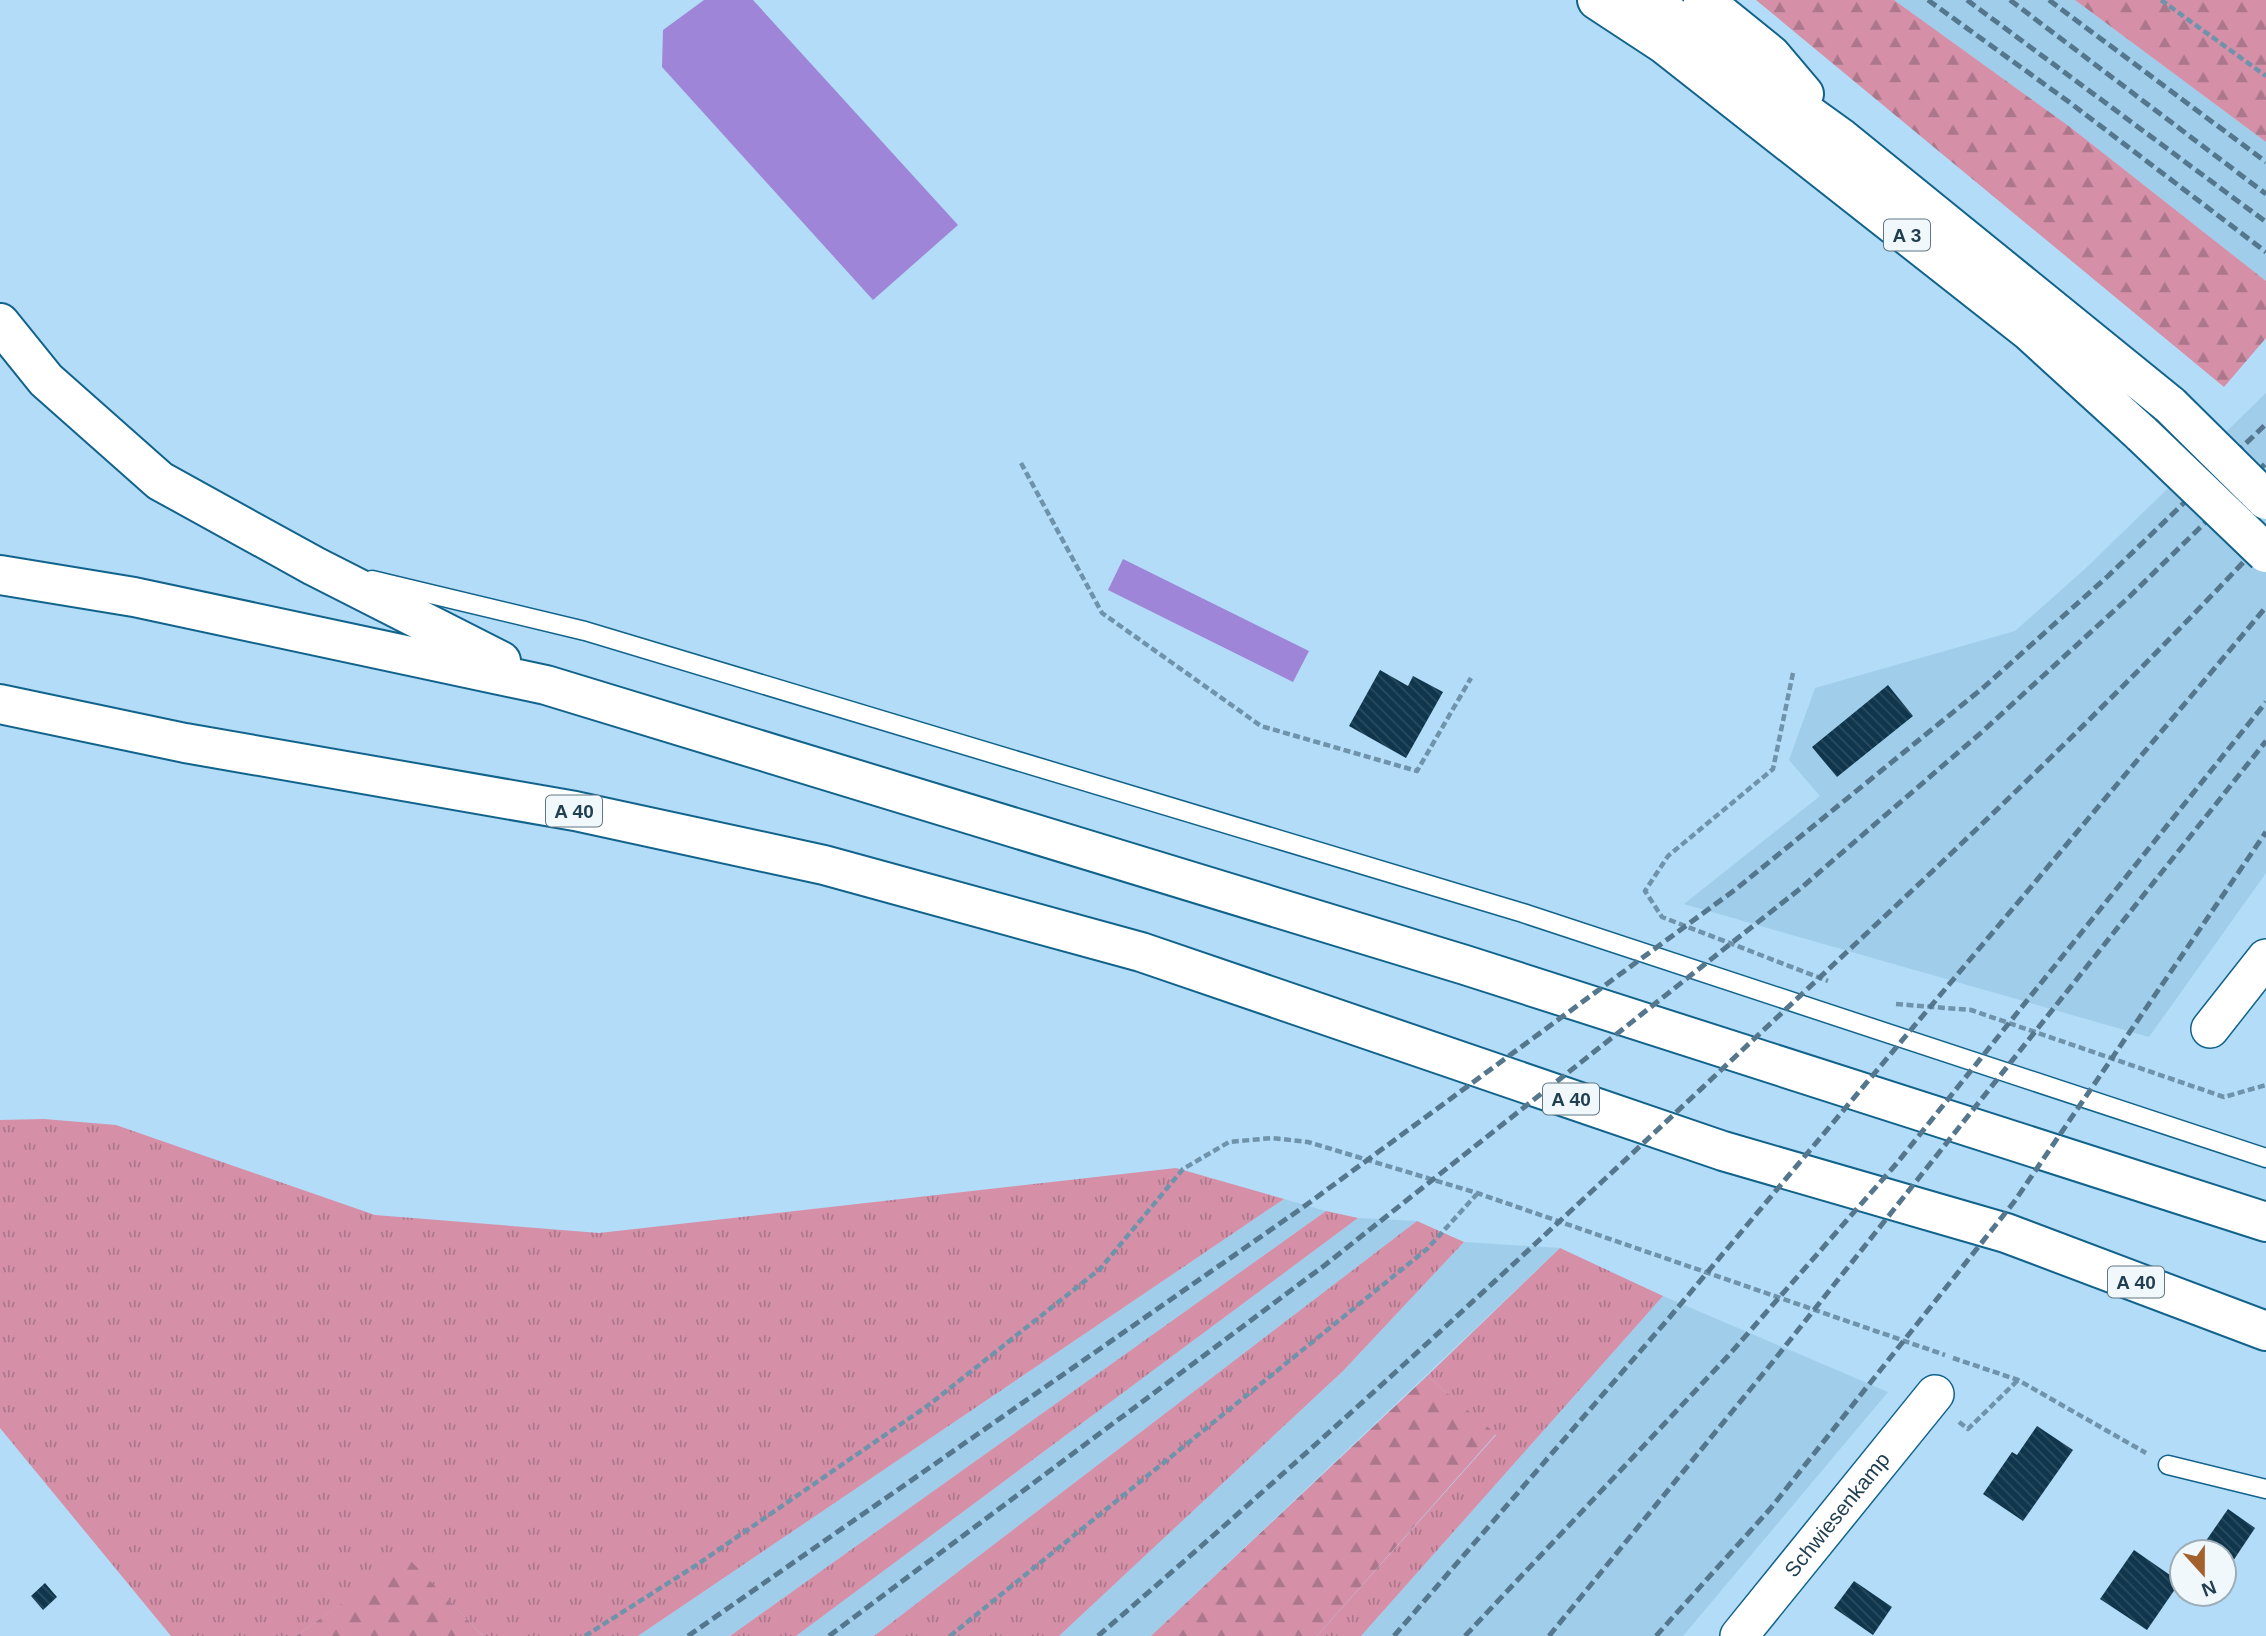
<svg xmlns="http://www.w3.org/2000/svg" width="2266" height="1636" font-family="Helvetica,sans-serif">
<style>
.built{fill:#a0cdea}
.grass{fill:url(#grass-tufts)}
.forest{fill:url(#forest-firs)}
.water{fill:#9f85d8}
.building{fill:url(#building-back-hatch)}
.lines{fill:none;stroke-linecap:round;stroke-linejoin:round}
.lane-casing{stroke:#12638b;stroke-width:21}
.street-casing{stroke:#12638b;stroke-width:40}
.highway-casing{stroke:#12638b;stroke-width:42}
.path{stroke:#6f93aa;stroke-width:4.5;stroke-dasharray:7 3.5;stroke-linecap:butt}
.lane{stroke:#fff;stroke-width:18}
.street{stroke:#fff;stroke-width:37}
.highway{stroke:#fff;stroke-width:38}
.rail{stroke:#54778d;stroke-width:5;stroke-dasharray:10 5;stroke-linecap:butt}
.highway-bridge-casing{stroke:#12638b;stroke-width:42;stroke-linecap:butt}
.highway-bridge{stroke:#fff;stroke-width:38}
.labels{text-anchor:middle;stroke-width:7;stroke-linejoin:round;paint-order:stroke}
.shield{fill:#f1f8fc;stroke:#5f7684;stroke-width:2}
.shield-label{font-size:19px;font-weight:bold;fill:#203f51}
.street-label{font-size:21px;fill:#203f51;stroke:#f1f8fc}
</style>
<defs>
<pattern id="grass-tufts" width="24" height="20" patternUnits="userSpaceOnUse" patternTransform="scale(1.75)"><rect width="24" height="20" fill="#d590a8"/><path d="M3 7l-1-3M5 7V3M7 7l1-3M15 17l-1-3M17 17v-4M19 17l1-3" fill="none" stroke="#ac778b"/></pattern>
<pattern id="forest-firs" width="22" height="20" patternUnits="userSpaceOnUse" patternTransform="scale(1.75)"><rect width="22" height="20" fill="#d590a8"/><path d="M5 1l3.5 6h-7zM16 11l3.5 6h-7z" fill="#ac778b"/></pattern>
<pattern id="building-back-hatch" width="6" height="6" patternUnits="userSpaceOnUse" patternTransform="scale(1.75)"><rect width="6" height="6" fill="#0f364c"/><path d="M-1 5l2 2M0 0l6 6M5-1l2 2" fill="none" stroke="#294b5f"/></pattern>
</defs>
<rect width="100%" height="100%" fill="#b2dcf7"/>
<path class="built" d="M1894,0H2075L2266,142V281L2070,127Z
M2266,393V873L2149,1037L1684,904L1820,796L1789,760L1815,688L2015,631L2086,568Z
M1284,1199L1326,1211L730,1636H638Z
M1358,1218L1417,1221L874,1636H796Z
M1464,1242L1560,1248L1151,1636H1059L1343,1371Z
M1663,1296L1888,1392L1683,1636H1361Z"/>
<path class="grass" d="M44,1119L116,1125L375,1215L599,1233L1176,1168L1284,1199L638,1636H483L407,1558L296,1636H171L0,1428V1120Z
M1326,1211L1358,1218L796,1636H730Z
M1417,1221L1464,1242L1343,1371L1059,1636H874Z
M1560,1248L1663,1296L1361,1636H1317L1496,1435L1427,1376Z"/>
<path class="forest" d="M1756,0H1894L2070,127L2266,281V338L2224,387Z
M2075,0H2266V142Z
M1427,1376L1496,1434L1317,1636H1151Z
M407,1557L483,1636H296Z"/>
<path class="water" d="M704,0H753L958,225L873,300L662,67L663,30Z
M1123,559L1309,651L1293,682L1108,590Z"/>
<path class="building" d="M1380,670L1408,686L1413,676L1443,692L1406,758L1349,726Z
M1888,685L1913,716L1837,777L1812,747Z
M2037,1426L2073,1450L2023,1521L1983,1494L2012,1452L2017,1455Z
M2228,1509L2255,1528L2231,1564L2224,1559V1552H2214L2203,1545Z
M2134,1550L2180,1582L2147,1630L2100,1599Z
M1854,1581L1892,1607L1873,1635L1834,1608Z
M45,1583L57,1597L43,1610L31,1596Z"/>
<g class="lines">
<g class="lane-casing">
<path id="lane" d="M372,580L585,631L1523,913L2266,1158
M2168,1465L2266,1489"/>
</g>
<g class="street-casing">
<g id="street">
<path d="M2210,1029L2266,958"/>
<path id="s1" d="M1739,1636L1935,1394"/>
</g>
</g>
<g class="highway-casing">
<path id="highway" d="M1597,0L1664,44L2029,331L2142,434
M1649,0L1841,138L2170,405
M1703,0L1771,55L1804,94
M0,323L46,380L160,481L314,566L501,661
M0,575L134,597L546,685L1465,965L2266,1222
M0,704L185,743L575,811L824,865L1141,952L1723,1151L2006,1233L2266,1331"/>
</g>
<path class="path" d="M2161,0L2266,76
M1021,463L1102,613L1261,726L1417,771L1471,678
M1793,673L1773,769L1668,856L1645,891L1662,917L1828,981
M1896,1004L1971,1010L2224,1097L2266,1085
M1953,1358L2018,1380L2146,1453
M1959,1422L1968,1429L2018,1380
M585,1636L695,1566L930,1404L1100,1269L1183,1169L1229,1142L1272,1138L1308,1142L1477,1193L1945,1355
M950,1636L1427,1249L1477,1194"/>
<use href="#lane" class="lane"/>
<use href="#street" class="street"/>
<use href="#highway" class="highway"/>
<path class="rail" d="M1928,0L2069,102L2266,252
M1967,0L2266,222
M2010,0L2266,194
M2049,0L2266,162
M688,1636L1302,1208L1736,889L1984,687L2108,576L2266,424
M829,1636L1325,1265L1801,888L1983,731L2129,597L2266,463
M1098,1636C1322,1443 1539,1242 1754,1039C1928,876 2103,713 2266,538
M1394,1636L1669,1318L2266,607
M1465,1636L1728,1356L1897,1163L2266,702
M1549,1636L1771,1364L2266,741
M1656,1636L1770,1509L2014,1202L2266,832"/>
<g class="highway-bridge-casing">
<path id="highway-bridge" d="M2170,405L2266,500
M2142,434L2266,553"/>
</g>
<use href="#highway-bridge" class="highway-bridge"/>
</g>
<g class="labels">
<g class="shield">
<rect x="1884" y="219.5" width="46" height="31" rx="5"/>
<rect x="546" y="795.5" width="56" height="31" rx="5"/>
<rect x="1543" y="1083.5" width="56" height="31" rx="5"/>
<rect x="2108" y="1266.5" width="56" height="31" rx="5"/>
</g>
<g class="shield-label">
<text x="1907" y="242">A 3</text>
<text x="574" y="818">A 40</text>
<text x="1571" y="1106">A 40</text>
<text x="2136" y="1289">A 40</text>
</g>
<g class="street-label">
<text dy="7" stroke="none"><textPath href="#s1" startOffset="156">Schwiesenkamp</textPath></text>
</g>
</g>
<g transform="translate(2203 1573) rotate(159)"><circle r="33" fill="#f1f8fc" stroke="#9daeb8" stroke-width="2"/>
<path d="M0-5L12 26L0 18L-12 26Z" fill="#a3622d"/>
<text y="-10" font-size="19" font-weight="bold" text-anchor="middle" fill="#203f51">N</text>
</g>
</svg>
